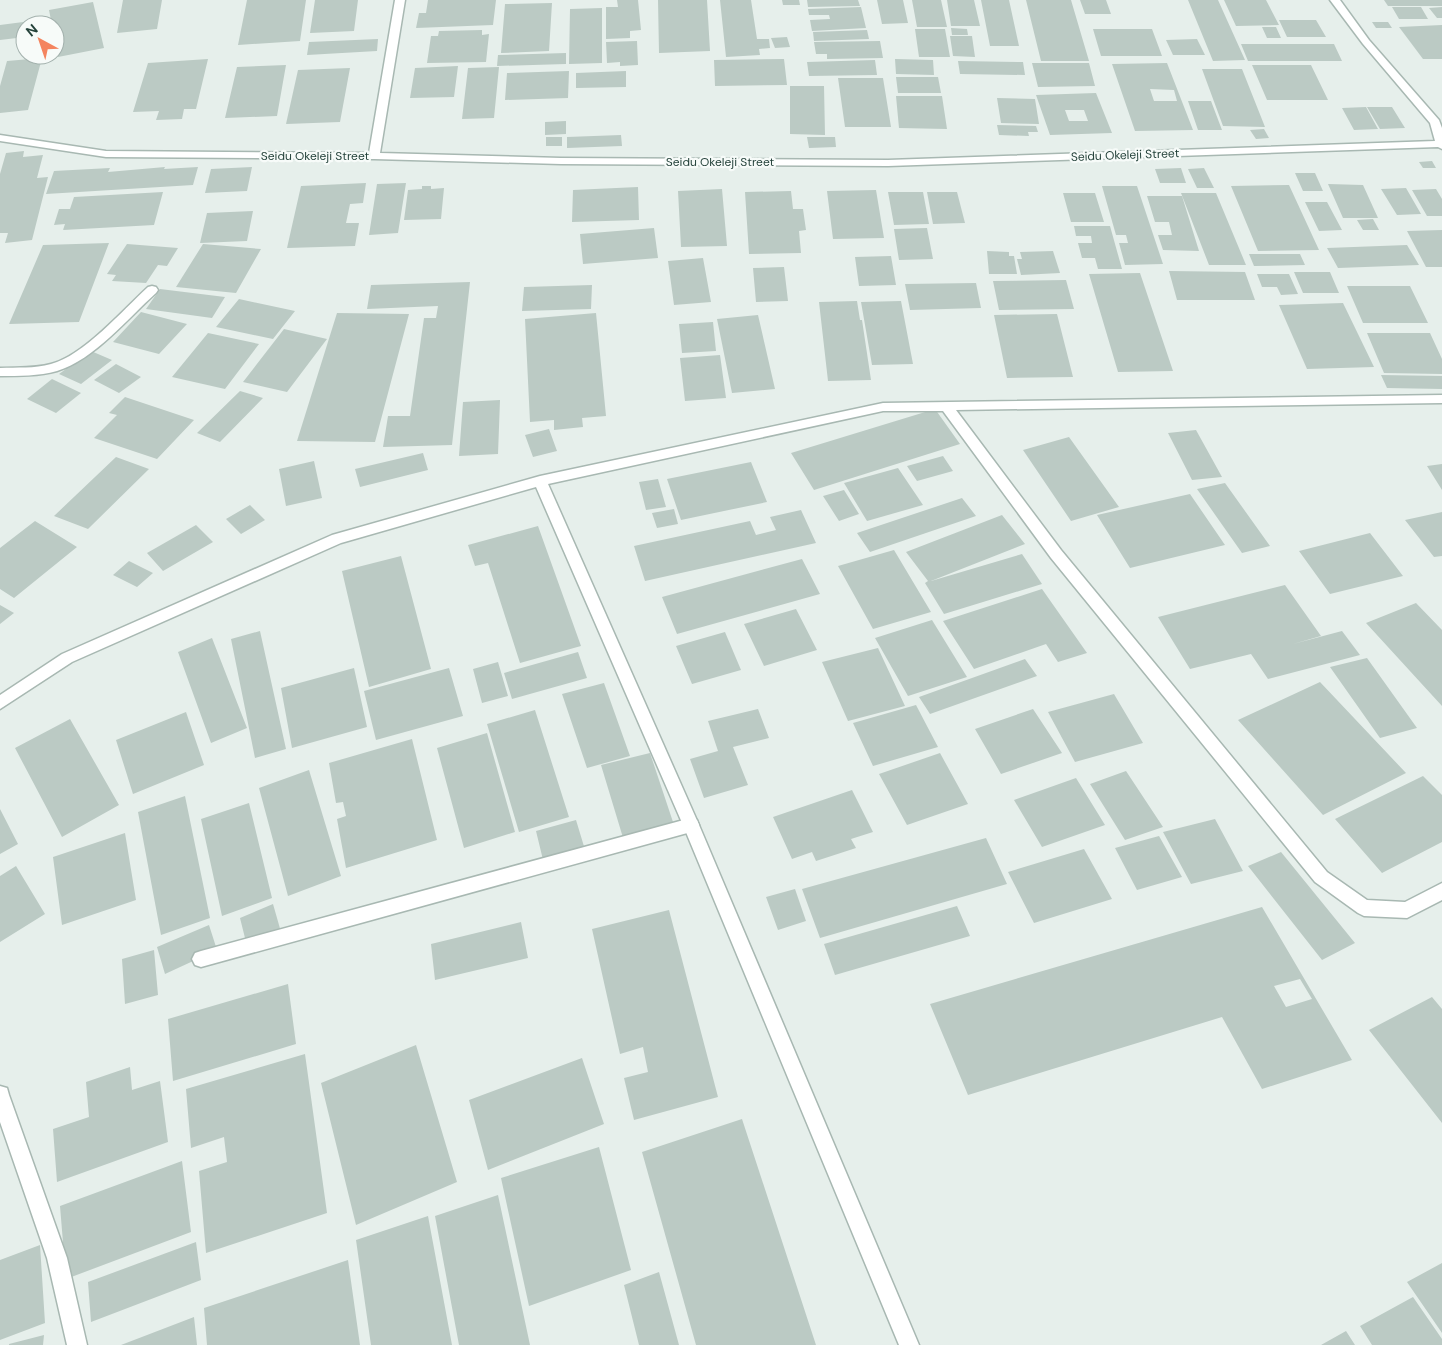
<svg xmlns="http://www.w3.org/2000/svg" width="1442" height="1345" font-family="'DM Sans',sans-serif">
<style>
.building{fill:#bbcac4;fill-rule:evenodd}
.lines{fill:none;stroke-linecap:round;stroke-linejoin:round}
.lane-casing{stroke:#a8b8b2;stroke-width:3}
.street-casing{stroke:#a8b8b2;stroke-width:3}
.lane{fill:#fff;fill-rule:evenodd}
.street{fill:#fff;fill-rule:evenodd}
.labels{text-anchor:middle;stroke-width:4.5;stroke-linejoin:round;paint-order:stroke}
.far-street-label{font-size:12px;fill:#24423a;stroke:#f7fbf9}
</style>
<rect width="100%" height="100%" fill="#e6efeb"/>
<path class="building" d="M123,0H162L157,29L117,33Z
M247,0H306L300,41L238,45Z
M315,0H358L354,31L310,33Z
M428,0H496L493,25L416,28L419,13H426Z
M617,0H638L641,30L630,31V38L606,39V7H618Z
M658,0H707L710,51L659,53Z
M720,0H751L757,39H769L770,48L759,49L760,55L726,57Z
M782,0H799L800,5H783Z
M807,0H858L860,6L808,7Z
M877,0H903L908,23L882,24Z
M912,0H941L947,27H917Z
M947,0H974L980,26H951Z
M981,0H1009L1019,46H990Z
M1026,0H1071L1089,61H1041Z
M1080,0H1106L1111,14H1085Z
M1188,0H1218L1245,60L1213,61Z
M1224,0H1266L1279,25L1236,26Z
M1384,0H1442V6H1388Z
M93,2L104,48L58,57L55,25H52L49,10Z
M552,3L549,51L501,53L505,4Z
M861,7L866,28L812,31L810,20L830,19L829,15H809L808,9Z
M1392,7H1421L1428,19H1399Z
M1442,7V18H1437L1429,8Z
M602,8V63L569,64L570,9Z
M1279,20H1316L1326,37H1287Z
M31,21V25H25V37L0,40V25Z
M1372,22H1388L1392,28H1376Z
M1442,25V59H1423L1399,27Z
M1262,27H1276L1281,38H1267Z
M951,28L967,29L968,35H952Z
M915,29H945L950,57H919Z
M1093,29H1152L1162,56H1101Z
M482,30V35L489,34L486,62L427,63L431,36H438L439,31Z
M867,30L869,39L814,41L813,32Z
M950,36H972L975,57L953,56Z
M787,37L790,47L775,48L771,38Z
M378,39L377,51L307,55L309,42Z
M1197,39L1205,55H1173L1166,40Z
M637,41L638,65L620,66V62L607,63L606,42Z
M880,41L883,58L827,59V54H816L814,42Z
M1241,44H1334L1342,61H1248Z
M566,53V64L497,66L498,55Z
M42,58L28,110L0,113V86L7,61Z
M208,59L196,109H184L182,119L156,120L159,111L133,112L148,63Z
M784,59L787,85L715,86L714,60Z
M895,59L933,60L934,75L896,74Z
M875,60L877,75L809,76L807,62Z
M958,61L1023,62L1025,75L960,74Z
M1032,63H1089L1095,86L1038,87Z
M1167,63L1193,130L1135,131L1112,64ZM1150,89L1174,90L1177,101H1154Z
M286,65L277,116L225,118L237,67Z
M1252,65H1311L1328,100H1267Z
M458,66L454,97L410,98L415,68Z
M499,67L494,118L462,119L468,68Z
M350,68L340,122L286,124L298,70Z
M1202,69H1242L1265,127L1223,126Z
M569,71L568,98L505,100L507,73Z
M626,71V87L576,88V73Z
M896,77H938L941,93H898Z
M838,78H883L891,127H845Z
M790,86H824L825,135L790,134Z
M1096,93L1112,133L1050,135L1036,95ZM1065,110H1084L1088,121H1069Z
M896,96H942L947,129L899,128Z
M997,98L1035,99L1039,124L1001,123Z
M1188,101H1211L1222,130H1198Z
M1366,107L1378,129L1354,130L1342,108Z
M1367,107H1392L1405,128L1380,129Z
M566,121V134L545,135V122Z
M997,125L1036,126L1038,132H1028L1029,136L999,135Z
M1264,129L1269,138L1256,139L1250,130Z
M621,135L622,146L567,148V137Z
M546,137H562V146H546Z
M807,137H835L836,147L809,148Z
M24,151L23,157L43,155L37,178L48,177L32,240L5,243L8,233H0V174L6,153Z
M1432,161L1436,168H1423L1419,162Z
M165,167L164,169L198,167L193,185L46,194L54,171L110,168L108,172Z
M252,167L247,191L205,193L211,169Z
M1181,168L1186,183H1160L1155,169Z
M1204,168L1214,188H1197L1188,169Z
M1295,173H1315L1323,191H1303Z
M366,183L363,203L350,204L346,223H359L355,246L287,248L301,186Z
M406,183L398,233L369,235L377,184Z
M1328,184L1363,185L1378,218H1343Z
M1289,185L1319,250L1258,251L1231,186Z
M422,186H431V189L444,188L441,219L404,220L408,190L422,189Z
M1102,186H1137L1163,264L1125,265L1119,243H1128L1126,235H1116Z
M638,187L639,220L572,222L573,190Z
M1406,188L1421,214L1397,215L1381,189Z
M722,189L727,246L681,247L678,191Z
M1436,189L1442,199V216H1427L1412,190Z
M876,190L884,238L833,239L827,191Z
M791,191L793,209H803L806,230L799,231L801,253L749,254L745,192Z
M163,192L154,225L63,230L65,224L54,225L59,209H70L74,197Z
M888,192H923L929,224L894,225Z
M927,192H957L965,223L933,224Z
M1063,193H1095L1104,222H1071Z
M1181,193H1216L1246,265H1209Z
M1147,196H1182L1199,251L1163,250L1158,235H1172L1169,222H1155Z
M1305,202H1327L1342,230L1319,231Z
M253,211L247,241L200,243L207,213Z
M1373,219L1379,230H1363L1357,220Z
M1074,226H1110L1122,269H1098L1095,258H1082L1078,243H1092L1091,236H1076Z
M654,228L658,258L583,264L580,234Z
M927,228L933,259L899,260L894,229Z
M1442,230V267H1426L1407,231Z
M109,243L79,322L9,324L43,245Z
M127,244L178,248L167,266L158,265L146,283L112,281L116,275L107,274Z
M203,244L261,249L236,293L176,287Z
M1407,245L1419,265L1338,268L1327,248Z
M987,251L1009,252V256H1014L1017,274H989Z
M1053,251L1060,273L1021,275L1017,259H1022L1020,252Z
M1249,254H1300L1305,265L1254,266Z
M891,256L896,285L859,286L855,257Z
M703,258L711,302L674,305L668,261Z
M784,267L788,301L756,302L753,268Z
M1169,271L1245,272L1255,300H1177Z
M1294,272H1330L1339,293H1303Z
M1140,273L1173,371L1118,372L1089,274Z
M1257,274H1289L1298,294L1281,295L1277,287H1262Z
M1066,280L1074,309L999,310L993,281Z
M470,282L452,445L383,447L388,416H410L424,318H436L438,306L367,309L371,285Z
M976,283L981,308L910,310L905,284Z
M592,285L591,309L522,311L524,287Z
M1347,286H1410L1428,323H1363Z
M160,289L225,297L212,318L146,309Z
M239,299L295,311L273,339L216,327Z
M857,301L860,320H862L871,380L828,381L819,302Z
M901,301L913,364L872,365L861,302Z
M1343,303L1374,367L1307,369L1279,305Z
M141,312L187,324L159,354L113,342Z
M337,313L409,314L375,442L297,441Z
M596,313L606,416L582,418L583,427L554,430V420L530,422L525,319Z
M1057,314L1073,377L1007,378L994,315Z
M758,315L775,389L732,393L717,319Z
M713,322L716,351L682,353L679,324Z
M284,329L327,339L287,392L243,382Z
M208,333L259,344L225,389L172,377Z
M1367,333H1430L1442,359V374L1384,373Z
M91,351L112,360L81,384L59,374Z
M720,355L726,398L685,401L680,358Z
M116,364L141,377L119,393L94,380Z
M1381,375L1442,376V389L1387,388Z
M52,379L81,393L56,413L27,399Z
M240,391L263,398L220,442L197,433Z
M125,397L194,420L157,459L94,438L117,415L109,413Z
M500,400L498,454L459,456L463,402Z
M935,409L960,444L814,490L791,453Z
M549,429L557,451L533,457L525,435Z
M1196,430L1222,477L1192,480L1168,433Z
M1069,437L1119,507L1071,521L1023,450Z
M423,453L428,470L360,487L355,469Z
M943,456L953,471L917,481L907,466Z
M116,457L149,469L88,529L54,516Z
M314,461L322,498L286,506L279,469Z
M751,462L767,502L681,520L667,479Z
M1442,464V490L1427,466Z
M898,468L923,505L867,521L844,483Z
M658,479L666,507L646,510L639,482Z
M1225,483L1270,546L1242,553L1197,489Z
M844,490L859,514L839,521L823,496Z
M1190,494L1225,545L1130,568L1097,515Z
M962,498L976,516L870,552L857,533Z
M250,505L265,520L241,534L226,519Z
M674,509L678,524L657,528L652,513Z
M801,510L816,543L645,581L634,546L750,521L756,535L776,530L770,517Z
M1442,512V556L1434,557L1405,520Z
M1002,515L1025,544L931,581L1022,554L1042,584L944,614L925,583L928,581L906,552Z
M35,521L77,547L14,598L0,589V548Z
M196,525L213,542L163,571L147,553Z
M538,526L581,646L520,663L488,563L475,566L468,545Z
M1370,533L1403,576L1330,594L1299,551Z
M894,550L931,612L873,629L838,566Z
M401,556L431,669L369,687L342,571Z
M802,559L820,594L677,634L662,597Z
M129,561L153,573L137,587L113,575Z
M1285,585L1321,636L1293,644L1342,631L1360,655L1268,679L1251,654L1190,669L1158,617Z
M1042,589L1087,653L1058,662L1046,644L974,669L943,621Z
M1416,603L1442,630V706L1366,623Z
M0,605L14,613L0,624Z
M796,609L817,650L764,666L744,624Z
M932,620L967,677L908,696L875,638Z
M260,631L286,749L255,758L231,639Z
M725,632L741,670L692,684L676,646Z
M212,638L247,728L211,743L178,652Z
M878,648L905,706L848,721L822,662Z
M578,652L587,678L512,699L504,673Z
M1367,658L1417,728L1380,738L1330,667Z
M1025,659L1037,676L930,714L919,697Z
M498,662L508,696L482,703L473,669Z
M354,668L367,727L292,748L281,688Z
M449,668L463,716L376,740L364,691Z
M1320,682L1406,773L1323,815L1238,720Z
M604,683L630,756L587,768L562,694Z
M1114,694L1143,743L1075,762L1048,712Z
M916,705L938,747L873,766L853,723Z
M758,709L769,738L733,747L748,785L704,798L690,759L718,751L708,721Z
M1033,709L1062,753L1001,774L975,729Z
M535,710L569,817L519,832L487,724Z
M186,712L204,765L133,794L116,740Z
M70,719L119,805L62,837L15,748Z
M487,733L515,832L464,848L437,748Z
M412,739L437,840L346,868L337,819L346,816L343,802L336,803L329,763Z
M650,753L675,828L624,841L601,765Z
M940,753L968,804L907,825L879,774Z
M309,770L341,876L288,896L259,788Z
M1126,771L1163,827L1125,840L1090,784Z
M1423,776L1442,795V842L1382,873L1335,819Z
M1076,778L1105,825L1042,847L1014,800Z
M852,790L873,832L851,839L856,848L816,861L812,852L792,859L773,817Z
M185,796L210,918L161,935L138,812Z
M249,803L272,898L222,916L201,819Z
M0,809L18,844L0,854Z
M1215,819L1243,871L1191,884L1163,832Z
M576,820L586,853L544,864L536,831Z
M125,833L136,900L62,925L53,857Z
M1159,836L1182,877L1137,890L1115,848Z
M986,838L1007,884L820,938L802,889Z
M1084,849L1112,899L1034,923L1008,872Z
M1281,852L1355,943L1322,960L1248,866Z
M16,866L45,914L0,942V876Z
M795,889L806,921L778,930L766,897Z
M273,904L281,932L247,946L240,918Z
M957,906L970,936L835,975L824,944Z
M1262,907L1352,1060L1262,1089L1222,1017L968,1095L930,1004ZM1300,979L1312,999L1286,1007L1274,986Z
M669,910L718,1097L634,1120L624,1078L648,1072L643,1047L620,1054L592,929Z
M521,922L528,958L435,980L431,944Z
M209,925L217,950L165,974L157,947Z
M154,950L158,995L125,1004L122,959Z
M288,984L296,1044L173,1081L168,1019Z
M1432,997L1442,1009V1123L1369,1030Z
M416,1045L457,1182L356,1225L321,1083Z
M305,1054L327,1213L206,1253L199,1171L227,1162L224,1137L191,1148L186,1089Z
M582,1058L604,1124L488,1170L469,1100Z
M130,1067L132,1090L160,1081L168,1142L57,1182L53,1129L89,1117L86,1082Z
M742,1119L816,1345H696L642,1152Z
M599,1147L631,1270L529,1306L501,1178Z
M182,1161L191,1232L66,1279L60,1206Z
M498,1195L530,1345H459L435,1216Z
M428,1216L452,1345H371L356,1240Z
M196,1242L201,1280L91,1322L88,1282Z
M40,1245L45,1323L0,1340V1260Z
M348,1260L360,1345H207L204,1308Z
M1442,1263V1333L1407,1282Z
M659,1272L679,1345H639L624,1285Z
M1413,1297L1442,1339V1345H1372L1360,1326Z
M194,1317L197,1345H121Z
M1346,1331L1355,1345H1321Z
M44,1335L43,1345H9V1344Z"/>
<g class="lines">
<g class="lane-casing">
<path id="lane" d="M691,818L697,820L699,825L697,830L691,832L201,967L195,965L192,959L195,953L201,951Z"/>
</g>
<g class="street-casing">
<path id="street" d="M395,0H405L380,153L561,158L888,160L1435,141L1430,123L1363,44L1330,0H1340L1369,40L1439,120L1442,128V149L1438,147L888,166L561,164L374,159L106,157L0,141V135L106,151L369,153Z
M152,286L156,287L158,290L156,293C128,318 94,360 57,371C39,376 19,376 0,376V368C17,367 34,369 51,364C83,356 123,310 148,287Z
M1442,395V403L956,410L1061,550L1327,872L1367,900L1405,902L1442,883V900L1407,918L1364,916L1358,913L1315,882L1051,558L943,411H883L548,484L699,825L919,1345H899L683,825L536,487L341,543L72,662L0,709V695L62,654L332,535L540,476L883,403Z
M0,1086L7,1088L9,1095L67,1258L87,1345H67L47,1258L0,1122Z"/>
</g>
<use href="#lane" class="lane"/>
<use href="#street" class="street"/>
</g>
<g class="labels">
<g class="far-street-label">
<text transform="translate(1125 155) rotate(-2)" y="4">Seidu Okeleji Street</text>
<text x="315" y="160">Seidu Okeleji Street</text>
<text x="720" y="166">Seidu Okeleji Street</text>
</g>
</g>
<g transform="translate(40 40) rotate(320)"><circle r="24" fill="#f7fbf9" stroke="#a3b1ad"/>
<path d="M0-4L9 19L0 12L-9 19Z" fill="#f4845f"/>
<text y="-8" font-size="14" font-weight="bold" text-anchor="middle" fill="#24423a">N</text>
</g>
</svg>
